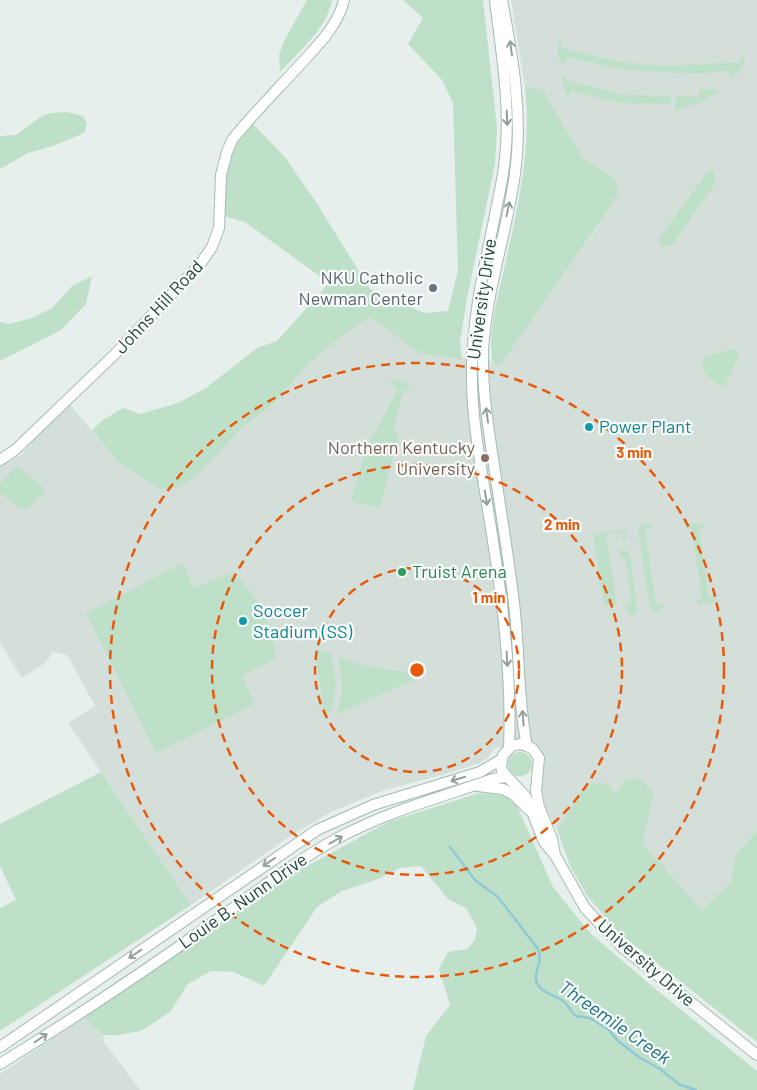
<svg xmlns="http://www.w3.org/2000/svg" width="757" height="1090" font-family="Barlow,sans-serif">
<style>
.built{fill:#d4dfda}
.green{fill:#bfe0c8}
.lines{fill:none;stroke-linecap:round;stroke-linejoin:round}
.stream{stroke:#8ec9d4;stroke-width:2.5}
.secondary-casing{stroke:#a4bbb3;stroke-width:12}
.secondary{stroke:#fff;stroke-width:10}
.oneway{stroke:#92a09c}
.ring{fill:none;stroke:#e8590c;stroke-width:2.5;stroke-dasharray:9 6}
.worship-dot{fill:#6b7280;stroke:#f7fbf9;stroke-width:2}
.culture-dot{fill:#0f9aa8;stroke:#f7fbf9;stroke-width:2}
.education-dot{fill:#8d6e63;stroke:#f7fbf9;stroke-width:2}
.leisure-dot{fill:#2e9e5b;stroke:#f7fbf9;stroke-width:2}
.labels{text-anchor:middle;stroke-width:4.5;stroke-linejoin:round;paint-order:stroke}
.worship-label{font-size:18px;fill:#5b616d;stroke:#f7fbf9;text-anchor:end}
.street-label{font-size:18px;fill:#24423a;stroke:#f7fbf9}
.culture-label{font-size:18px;fill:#0d838f;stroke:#f7fbf9;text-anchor:start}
.education-label{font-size:18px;fill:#785e54;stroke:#f7fbf9;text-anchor:end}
.leisure-label{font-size:18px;fill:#27864d;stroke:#f7fbf9;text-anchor:start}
.water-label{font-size:19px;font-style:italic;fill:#1c6f80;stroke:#f7fbf9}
.centre{fill:#e8590c;stroke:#f7fbf9;stroke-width:2.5}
.ring-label{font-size:15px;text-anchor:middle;font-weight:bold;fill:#e8590c;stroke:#f7fbf9;stroke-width:4.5;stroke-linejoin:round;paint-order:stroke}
</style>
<rect width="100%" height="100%" fill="#e6efeb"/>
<path class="built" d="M511,0H757V831L736,854L730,883L702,911L642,843L616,794L586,784L557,829L546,809L541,793V782L545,761L544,756L533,742L522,739L514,740L502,748L496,747L488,757L480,763L438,776L384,790L331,812L293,834L191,905L68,723L95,706L67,655L52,651L48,660L38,668L22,678L0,643V466L21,455L43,429L69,403L118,462L162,490L273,404L307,366L332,344L369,316L422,354L488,360L497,365L503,362L532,317L597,228L616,180L583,158L542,90L525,87Z
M84,1017L103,1035L104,1042L140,1090H0V1074Z"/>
<path class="green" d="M307,0H332C327,29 299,51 280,72L279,55L285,39Z
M403,0H483L497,128L495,164L467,298L460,343L462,359L422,354L369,317L332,344L307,366L273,404L241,429L196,477L178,487L161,490L118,462L92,430L103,420L123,408L140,414L178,403L206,388L257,348L277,341L329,283L245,222L224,216L227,167L235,146L252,123L284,156L316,202L370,289L424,313L448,311L458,270L453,103L442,80L408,44L423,18Z
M563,41L561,48C584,53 607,60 630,63C666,68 705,64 741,62V55L745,58C744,67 738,75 730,79L729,71L702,74L626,70L567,57L566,63H561C557,58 557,49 558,43Z
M566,74V80L623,95L671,96V104L622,103L571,91L569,98L564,89L562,78Z
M525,87L542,89L583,158L616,180L618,194C582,251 540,305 503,362L497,365L493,363C486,333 499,294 505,265C518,206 532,148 525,87Z
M717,89L720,91L696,104L674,111L676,96L699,97V90Z
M67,112L83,116L87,124L84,133L53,146L28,153L0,169V136L16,135L42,116L51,113Z
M710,171H713L715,177V184L672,245L661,247L659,244L660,237L707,173Z
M92,276L86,304L61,330L0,361V322L9,324L32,318L52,308L72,286Z
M733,349L739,353L738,357L725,385L722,386C711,379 698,373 704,357Z
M393,380L407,383L410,388L408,390H403L393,430L399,433L380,508L354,502L351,498L366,449L398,389L389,383Z
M17,466L43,487L44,492L27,509L18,507L0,493V484Z
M688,523H699L706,526L699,529L709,597L716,596V600L714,602L700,604L696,602V600L702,598L692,529L685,528Z
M646,524L651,525L652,528L645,529L656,605L663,604V607L654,613L650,608L638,530L639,526Z
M623,530L626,533L625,539H623L622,532L606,535L617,605L604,606L593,534Z
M625,550L630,555L637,609L636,615L629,614L627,611L625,603L632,602L625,557L619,558L618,556L621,551Z
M183,563L194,588L233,573C260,598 271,621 276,658L242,676L255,704L156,753L86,613Z
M315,649L330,653C336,675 340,699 325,719Z
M341,658C366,667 390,671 418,672L419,677L337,714L336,713C344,695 343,678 338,660Z
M508 764a12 12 0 1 1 24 0a12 12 0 1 1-24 0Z
M101,772L191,905L0,1031V908L16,900L0,866V824Z
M637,778L654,791L642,843L702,910L730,883L736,854L757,831V1042L619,933L588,897L570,866L557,829L586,784L605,783L616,793L625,780Z
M479,793L504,795L517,806L553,887L590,933L653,987L757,1071V1090H413L426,1036L450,1005L439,969L448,952L467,949L475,940L477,928L466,908L448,899L421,866L400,868L378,879L342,891L317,907L264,986L234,972L211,971L188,984L170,1012L141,1031L118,1035H103L84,1017L220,926L287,877L388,822Z"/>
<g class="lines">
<path class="stream" d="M450,847L475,880L498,897L538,949C543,963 535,968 536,980C538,992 555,995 563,1001C568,1004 571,1012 576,1016L590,1018L609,1030L618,1041L639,1057L660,1069L680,1085L696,1090"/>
<g class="secondary-casing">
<path id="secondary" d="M495,0C501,52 511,106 505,158C503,181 497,203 493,225C482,276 471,327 472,379C472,424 483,477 490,522C502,596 512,672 509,748
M502,0C513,58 523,114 515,173C507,233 486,291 483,351C482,392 489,432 495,472C501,513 508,554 513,595C520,645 517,696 527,746
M0,460L15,450L115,354L201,263L212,247L219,228L221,175L227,152L232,140C252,115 275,92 297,68C315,48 338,27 344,0
M478,786L503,789L514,795L530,811
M555,855L552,839L539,807L536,791L539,758L533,749L527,746L520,744L512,746L503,755L501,765L502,771L526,797L544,842L555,855L585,908L623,948L757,1055
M0,1047L317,830L373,805L480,772L502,759
M0,1064C73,1019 145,971 215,921C255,893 294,862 338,838C386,812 441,797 493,779L506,777"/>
</g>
<use href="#secondary" class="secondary"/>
</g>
<defs><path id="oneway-shaft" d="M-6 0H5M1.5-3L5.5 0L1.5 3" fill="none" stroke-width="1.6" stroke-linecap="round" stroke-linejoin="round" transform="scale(1.25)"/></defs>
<g class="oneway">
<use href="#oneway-shaft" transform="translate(511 48) rotate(-98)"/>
<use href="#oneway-shaft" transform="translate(507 118) rotate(88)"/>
<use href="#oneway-shaft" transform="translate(508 209) rotate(-78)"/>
<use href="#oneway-shaft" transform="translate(487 415) rotate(-98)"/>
<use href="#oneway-shaft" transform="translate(486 498) rotate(81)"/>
<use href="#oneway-shaft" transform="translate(507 659) rotate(87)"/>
<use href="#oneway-shaft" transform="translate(523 718) rotate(-95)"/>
<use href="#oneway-shaft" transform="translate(458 779) rotate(163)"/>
<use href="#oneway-shaft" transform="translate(336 840) rotate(-29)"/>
<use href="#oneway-shaft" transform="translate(269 862) rotate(146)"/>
<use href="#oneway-shaft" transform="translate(135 954) rotate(146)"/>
<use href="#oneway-shaft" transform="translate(41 1038) rotate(-34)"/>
</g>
<g class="ring">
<circle cx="417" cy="670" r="102"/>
<circle cx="417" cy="670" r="205"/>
<circle cx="417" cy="670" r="307"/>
</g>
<circle class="worship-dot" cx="433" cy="288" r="5"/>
<g class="culture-dot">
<circle cx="589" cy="427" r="5"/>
<circle cx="243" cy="621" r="5"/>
</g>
<circle class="education-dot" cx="485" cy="458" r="5"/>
<circle class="leisure-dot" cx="402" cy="572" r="5"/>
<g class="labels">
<g class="worship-label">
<text x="423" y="284">NKU Catholic<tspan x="423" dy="21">Newman Center</tspan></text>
</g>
<g class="street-label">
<text transform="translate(482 299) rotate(-82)" y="6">University Drive</text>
<text transform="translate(159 307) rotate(-47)" y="6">Johns Hill Road</text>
<text transform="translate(243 901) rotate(-35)" y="6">Louie B. Nunn Drive</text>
<text transform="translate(646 963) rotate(41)" y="6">University Drive</text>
</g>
<g class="culture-label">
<text x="599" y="433">Power Plant</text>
<text x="253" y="617">Soccer<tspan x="253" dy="21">Stadium (SS)</tspan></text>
</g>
<g class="education-label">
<text x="475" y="454">Northern Kentucky<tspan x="475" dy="21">University</tspan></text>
</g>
<g class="leisure-label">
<text x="412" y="578">Truist Arena</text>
</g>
<g class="water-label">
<text transform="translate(615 1022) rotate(35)" y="7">Threemile Creek</text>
</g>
</g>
<circle cx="417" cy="670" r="8" class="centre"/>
<g class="ring-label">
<text x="634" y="458">3 min</text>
<text x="562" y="530">2 min</text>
<text x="489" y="603">1 min</text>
</g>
</svg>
